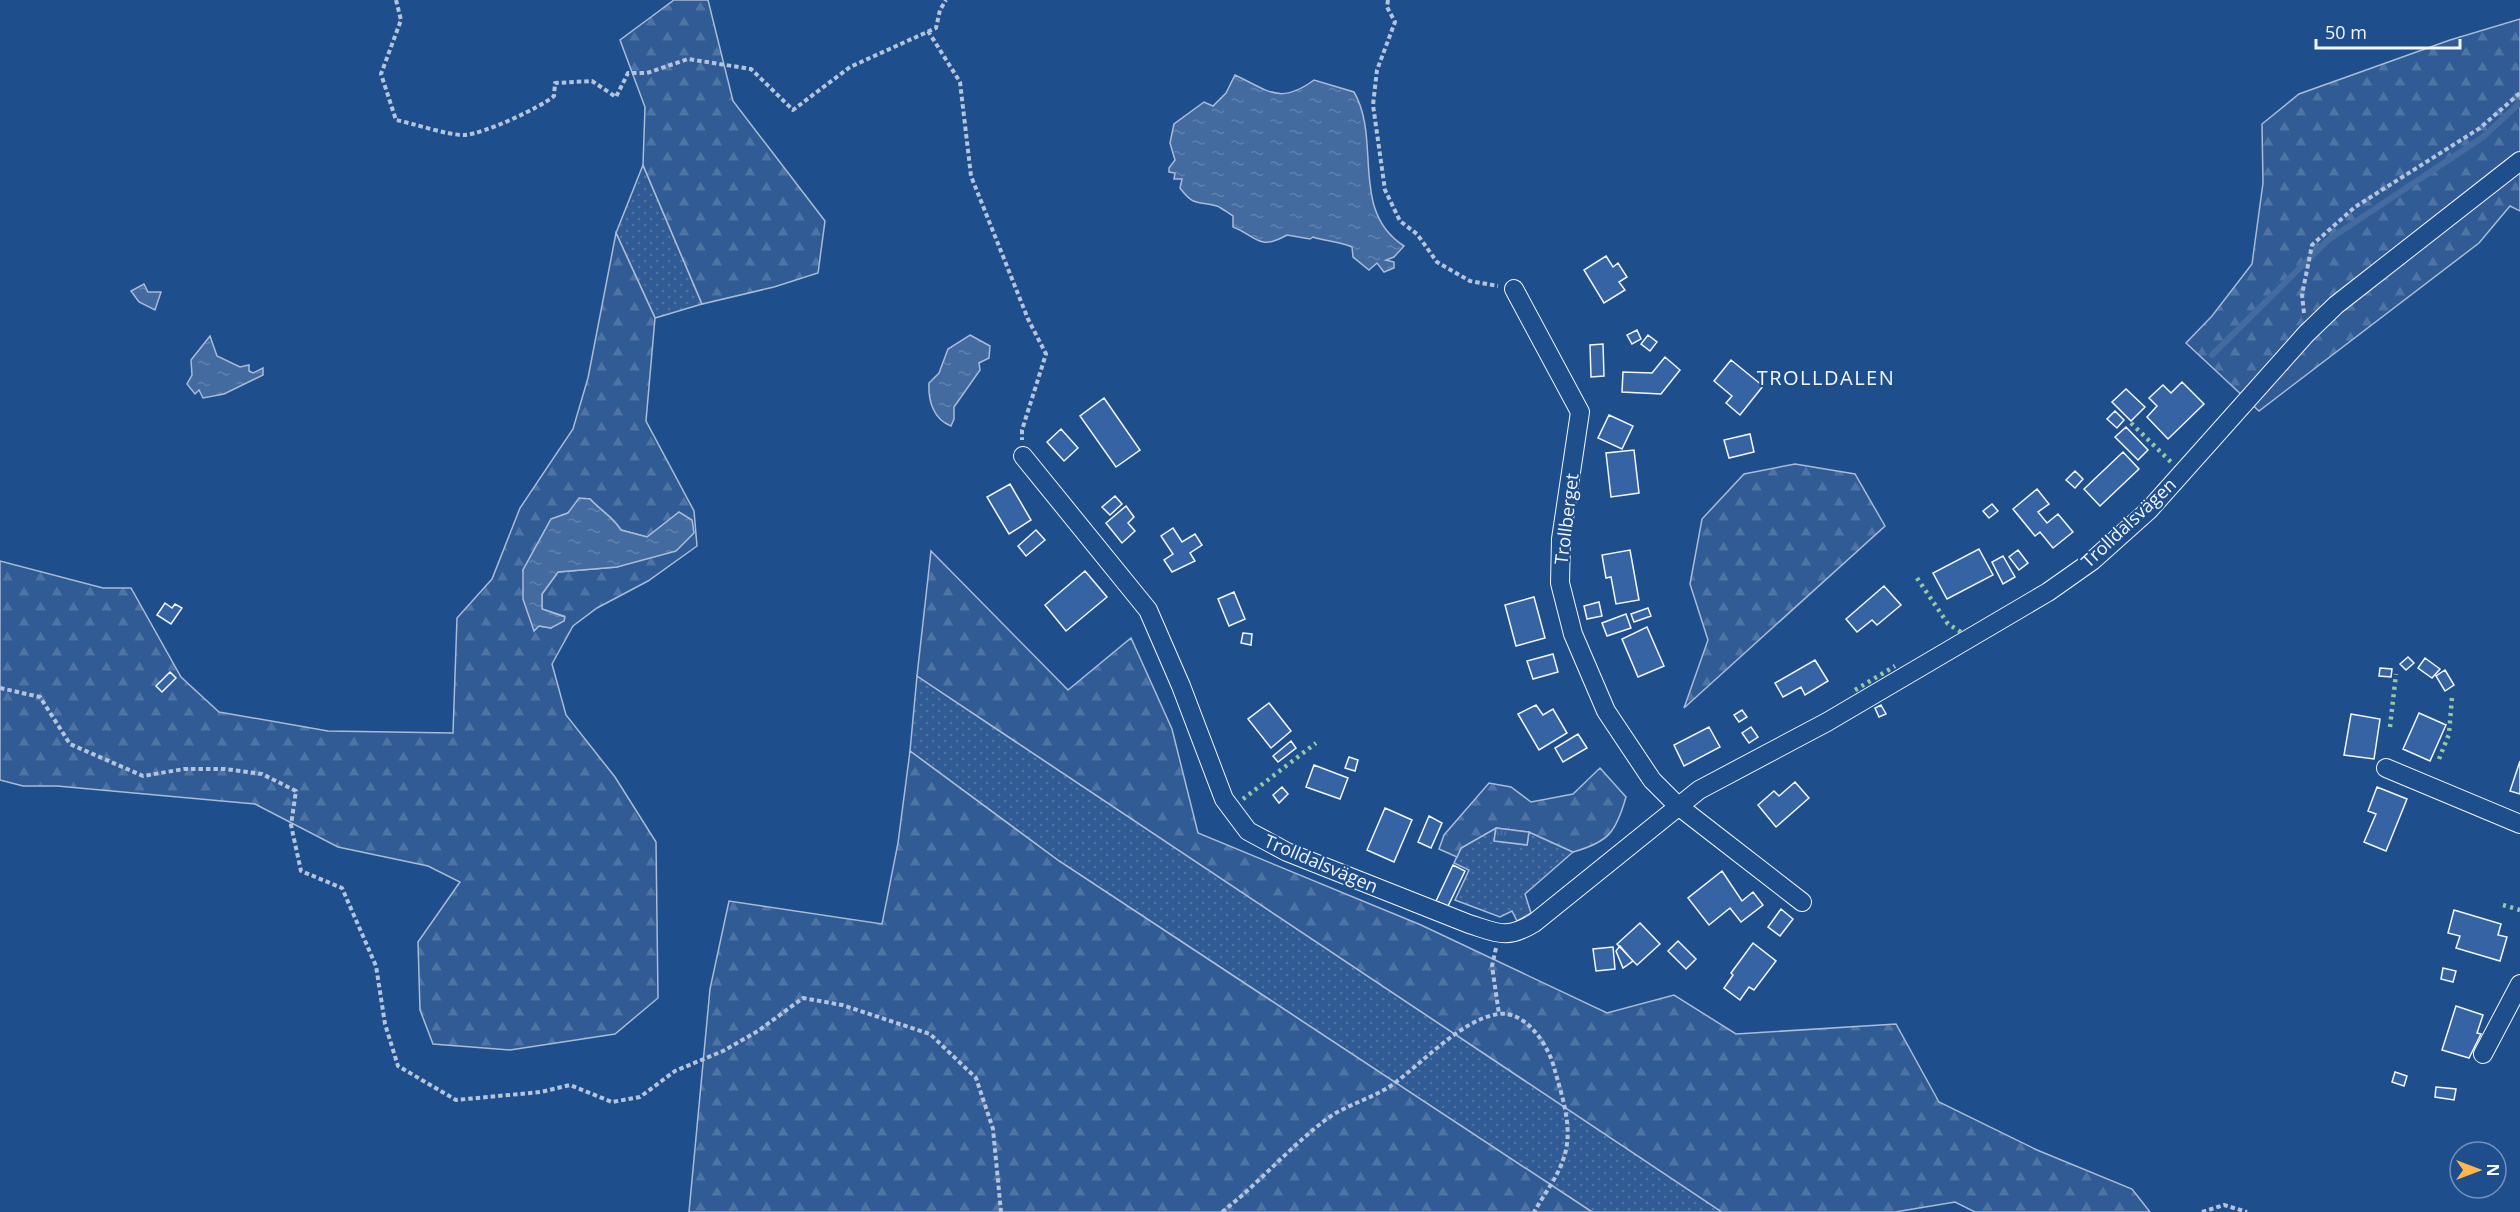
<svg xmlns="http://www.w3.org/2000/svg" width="2520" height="1212" font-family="'Open Sans',sans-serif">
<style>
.grass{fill:url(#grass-dots);stroke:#a8bbd7;stroke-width:1.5}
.forest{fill:url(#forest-firs);stroke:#a8bbd7;stroke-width:1.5;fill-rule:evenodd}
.park{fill:url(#park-tufts);stroke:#a8bbd7;stroke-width:1.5}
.water{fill:url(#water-ripples);stroke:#a8bbd7;stroke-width:1.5}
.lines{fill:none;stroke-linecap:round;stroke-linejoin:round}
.stream{stroke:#446ba0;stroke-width:6}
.building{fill:#3563a3;stroke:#f2f6ff;stroke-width:1.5}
.street-casing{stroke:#f2f6ff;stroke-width:20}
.path{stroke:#b3c4dc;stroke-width:4;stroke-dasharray:4.5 3;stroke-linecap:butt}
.street{stroke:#1f4e8c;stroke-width:18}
.hedge{stroke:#97c8a6;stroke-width:4.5;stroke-dasharray:3 4.5;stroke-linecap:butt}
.labels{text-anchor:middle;stroke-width:4.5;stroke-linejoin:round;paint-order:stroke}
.street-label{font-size:18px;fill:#f2f6ff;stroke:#1f4e8c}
.neighbourhood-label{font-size:20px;letter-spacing:1.5px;fill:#f2f6ff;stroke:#1f4e8c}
</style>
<defs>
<pattern id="grass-dots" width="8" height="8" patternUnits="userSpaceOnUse" patternTransform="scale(1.5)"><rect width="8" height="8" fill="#305b95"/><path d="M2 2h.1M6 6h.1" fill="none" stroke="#4e73a5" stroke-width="1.8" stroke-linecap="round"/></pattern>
<pattern id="forest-firs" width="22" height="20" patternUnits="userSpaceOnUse" patternTransform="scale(1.5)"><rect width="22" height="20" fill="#305b95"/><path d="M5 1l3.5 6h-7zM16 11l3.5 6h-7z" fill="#4e73a5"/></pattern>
<pattern id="park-tufts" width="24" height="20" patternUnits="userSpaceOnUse" patternTransform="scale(1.5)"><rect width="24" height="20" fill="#305b95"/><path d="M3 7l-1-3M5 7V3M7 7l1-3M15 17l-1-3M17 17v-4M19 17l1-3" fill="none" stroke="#4e73a5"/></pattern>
<pattern id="water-ripples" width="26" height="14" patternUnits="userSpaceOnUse" patternTransform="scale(1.5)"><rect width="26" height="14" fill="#446ba0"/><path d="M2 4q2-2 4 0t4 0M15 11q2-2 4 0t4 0" fill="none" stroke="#5f81ae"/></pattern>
</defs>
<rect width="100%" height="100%" fill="#1f4e8c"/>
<path class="grass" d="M643,165L702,304L655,318L616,233Z
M917,676L1722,1212H1592L1059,861L910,751Z
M1496,828L1494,840L1527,845L1529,832L1573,852L1525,894L1531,913L1517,921L1512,911L1500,917L1455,900L1469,870L1454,863L1461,848Z"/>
<path class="forest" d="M674,0H708L733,101L825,221L818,273L774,287L702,304L643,165L645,107L620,40Z
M2520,19V211L2510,206L2479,243L2259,411L2186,343L2212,316L2252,264L2263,183L2262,124L2299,94L2450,40Z
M616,233L655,318L646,421L694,511L697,546L648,581L597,608L573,626L552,664L566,715L615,777L656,842L658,998L615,1034L510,1050L433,1044L420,1010L418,942L460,882L428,866L338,847L255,804L57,786H23L0,780V561L103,588H131L181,677L219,712L328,731L453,733L457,618L492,579L520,508L573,429L588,378ZM590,499C600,510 613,517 621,530L647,537L679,513L639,559L617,567L558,572L542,594V609L564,616L551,628L539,626L523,570L551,519L568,513Z
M1795,464L1855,474L1885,526L1684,708L1708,640L1690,584L1702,519L1744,474Z
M931,551L1068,690L1131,638L1172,729L1198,833L1421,925L1607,1013L1674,995L1736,1034L1896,1024L1939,1102L2037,1150L2132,1189L2150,1212H1975L1955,1202L1895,1212H1722L917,676Z
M910,751L1059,861L1592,1212H689L710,989L729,901L882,924L898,843Z
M1600,768L1626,797C1616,832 1609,842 1573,852L1529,832L1496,828L1461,848L1457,857L1439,849L1444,835L1489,783L1511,787L1531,802L1573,794Z"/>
<path class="park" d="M1496,828L1529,832L1527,845L1494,841Z"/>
<path class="water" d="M1235,75C1269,91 1280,105 1314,80L1354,92C1382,140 1349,211 1404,246L1394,257L1386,260L1394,262V268L1384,272L1377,263L1369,270L1353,257L1352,247C1338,241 1323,241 1313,237L1310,239L1287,235C1259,251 1258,237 1233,227V216C1228,213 1222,208 1217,206C1197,200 1195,208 1180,188L1182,179H1174L1175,173L1169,172V168L1175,160L1170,143L1174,124L1204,102L1213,106L1226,93Z
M144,284L148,292H161L155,310L139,302L131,291Z
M970,335L990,346L989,358L979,363L980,370L954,407V419L951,426C933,419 928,400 929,383L939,373L948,349Z
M210,336L217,356L240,367L249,365V371L253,373L263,368V375L224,394L203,398L199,390L195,394L187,384L192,375L191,360Z
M579,498L590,499C600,510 613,517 621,530L647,537L679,512L692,520L694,533L676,551L617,567L558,572L542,594V609L565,617L564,621L551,628L539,626L534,631L523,599V570L551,519L568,513Z"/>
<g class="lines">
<path class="stream" d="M2212,355L2328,240L2483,137L2520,103"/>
</g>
<path class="building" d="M1606,256L1613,267L1618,263L1627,277L1619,282L1625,290L1604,303L1584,270Z
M1637,330L1641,339L1632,344L1627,335Z
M1648,335L1657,342L1650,351L1641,344Z
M1603,344L1604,376L1591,377L1590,345Z
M1665,357L1680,370L1661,394L1622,392L1623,372L1652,373Z
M1731,360L1763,386L1740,415L1726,403L1732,396L1714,381Z
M2182,382L2204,404L2168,439L2147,417L2157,406L2149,398L2163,385L2171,393Z
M2126,389L2145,407L2131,421L2112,402Z
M1104,398L1140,450L1116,467L1080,416Z
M2115,411L2124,420L2117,428L2107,419Z
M1609,415L1633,426L1622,449L1598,438Z
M2126,427L2148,450L2138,460L2115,437Z
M1061,429L1078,448L1064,461L1047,442Z
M1750,434L1754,452L1729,458L1724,440Z
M1634,450L1639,493L1611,497L1606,453Z
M2123,452L2139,469L2100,506L2084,489Z
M2075,471L2083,479L2075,488L2066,480Z
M1010,484L1031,520L1009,534L987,497Z
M2037,489L2049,504L2038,512L2047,523L2058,514L2073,532L2053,548L2040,532L2035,536L2013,509Z
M1115,496L1122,504L1110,515L1102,507Z
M1992,504L1998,511L1989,518L1983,511Z
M1126,506L1134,517L1128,523L1135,531L1122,543L1106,523Z
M1173,528L1182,542L1195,534L1202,545L1190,553L1195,561L1172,572L1164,560L1173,554L1161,536Z
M1036,530L1045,540L1026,556L1018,546Z
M1979,549L1993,575L1947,599L1933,573Z
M1630,550L1639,600L1616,604L1611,577L1606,578L1602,555Z
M2018,550L2028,563L2019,570L2009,557Z
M2003,556L2015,577L2003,584L1992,562Z
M1085,571L1107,597L1066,631L1045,605Z
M1884,586L1901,605L1877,625L1872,620L1857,632L1846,619Z
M1234,592L1245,619L1229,626L1218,599Z
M1534,597L1545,638L1516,646L1505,605Z
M1599,602L1602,616L1587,619L1584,606Z
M165,603L172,608L175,604L182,608L171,624L157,615Z
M1648,608L1651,616L1634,622L1631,614Z
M1626,614L1631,628L1607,636L1602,623Z
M1647,627L1664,666L1638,677L1622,639Z
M1243,633L1252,634L1251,645L1241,643Z
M1553,654L1558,672L1533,679L1527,661Z
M2408,657L2414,663L2406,670L2400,664Z
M2425,658L2440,669L2432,678L2418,668Z
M1815,660L1828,681L1805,695L1801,687L1783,697L1775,683Z
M2380,668L2392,669L2391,677L2379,676Z
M2445,670L2454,685L2445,691L2436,676Z
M170,672L176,678L162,692L156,686Z
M1269,703L1291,731L1271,748L1248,719Z
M1536,705L1543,715L1553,709L1567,733L1539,750L1518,714Z
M1881,705L1886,714L1879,717L1875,708Z
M1742,710L1747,717L1739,722L1734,715Z
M2419,713L2446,725L2430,761L2403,749Z
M2351,714L2380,719L2374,759L2344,755Z
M1709,727L1720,747L1684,766L1674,745Z
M1751,727L1758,737L1749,743L1742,733Z
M1578,734L1587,748L1563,762L1555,748Z
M1291,741L1296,748L1278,762L1273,756Z
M1349,757L1358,760L1355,771L1345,768Z
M2520,761V794L2510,791Z
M1314,765L1348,778L1340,799L1306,787Z
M1795,782L1809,798L1776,827L1758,805L1774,791L1779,796Z
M1282,787L1288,794L1279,803L1273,795Z
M2377,787L2407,799L2386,851L2364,842L2376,814L2368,811Z
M1385,808L1412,820L1394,862L1367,850Z
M1429,816L1442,823L1431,848L1418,842Z
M1453,865L1465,871L1448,906L1436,901Z
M1722,871L1742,901L1753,892L1763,905L1741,922L1730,908L1709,925L1688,898Z
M1781,909L1793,919L1780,936L1768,927Z
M2454,910L2501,924L2498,935L2507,937L2500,961L2456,948L2460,936L2448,933Z
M1640,923L1660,944L1637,965L1617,944Z
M1678,941L1696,959L1686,969L1668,951Z
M1753,943L1776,961L1754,990L1749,987L1740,1000L1724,988L1733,975L1731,973Z
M1620,946L1633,961L1623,968L1616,951Z
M1613,947L1615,969L1596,971L1593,949Z
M2443,968L2456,971L2453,982L2441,979Z
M2456,1006L2483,1015L2477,1033L2481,1034L2469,1058L2442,1050Z
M2395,1072L2407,1076L2404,1086L2392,1082Z
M2436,1087L2456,1089L2454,1100L2435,1097Z"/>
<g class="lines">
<g class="street-casing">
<path id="street" d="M1514,289L1580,412L1561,539L1560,583L1573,634L1606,711L1652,780L1677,805L1802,902
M1023,456L1148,610L1181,686L1224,799L1248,831L1287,852L1469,924C1498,933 1506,940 1534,923L1699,790L1827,722L2048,592L2092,561L2149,510L2306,334L2336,305L2520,161
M2386,768L2520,824
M2483,1054L2520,984"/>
</g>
<path class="path" d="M396,0L401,20L381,74L396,120C412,123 450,136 465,135C483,134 540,108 554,96L555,83L592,81L616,97L628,73H647L688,59L751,69L793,110L850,67L936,28L940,10L946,0
M1388,0L1387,7L1395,22L1377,70L1373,105L1385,190L1400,221L1417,234L1437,262L1470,281L1498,286
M928,31L960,82L971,176L1028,319L1046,354L1022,430V440
M2304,313L2302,295L2312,245L2355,207L2480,128L2520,93
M0,688L40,697L70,744L143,776L184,769H225L262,774L296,791L291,825L301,871L342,888L376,966L385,1024L398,1066L456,1100L541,1092L570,1085L612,1102L640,1097L675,1071L723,1051L758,1031L803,998L842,1005L930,1034L976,1078L993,1129L1001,1212
M1496,948L1492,966L1499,1014
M1222,1212C1258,1184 1288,1149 1324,1121C1343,1106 1368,1100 1389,1087C1420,1066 1460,1020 1498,1014C1527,1010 1550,1048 1555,1071C1563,1099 1574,1131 1563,1160C1557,1178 1543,1196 1534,1212
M2202,1212L2224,1205L2247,1212"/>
<use href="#street" class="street"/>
<path class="hedge" d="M2131,423L2173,464
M1917,578L1948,624L1961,632L1965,630
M1855,690L1895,666
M2390,727L2396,674
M2439,759L2449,734L2452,697
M1243,799L1316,743
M2503,905L2520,910"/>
</g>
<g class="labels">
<g class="street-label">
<text transform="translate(1567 519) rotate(-83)" y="6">Trollberget</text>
<text transform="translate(2129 523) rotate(-43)" y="6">Trolldalsvägen</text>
<text transform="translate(1321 864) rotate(23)" y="6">Trolldalsvägen</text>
</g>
<g class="neighbourhood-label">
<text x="1826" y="385">TROLLDALEN</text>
</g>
</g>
<g transform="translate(2478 1170) rotate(90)"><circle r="28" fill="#1f4e8c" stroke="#7391ba" stroke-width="1.5"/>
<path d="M0-4.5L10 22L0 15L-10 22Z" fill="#ffb74d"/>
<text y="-9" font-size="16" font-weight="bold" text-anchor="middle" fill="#f2f6ff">N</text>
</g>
<path d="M2316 39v9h144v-9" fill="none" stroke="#f2f6ff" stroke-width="3"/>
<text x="2325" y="39" font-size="18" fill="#f2f6ff" stroke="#1f4e8c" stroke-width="4.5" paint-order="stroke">50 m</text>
</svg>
